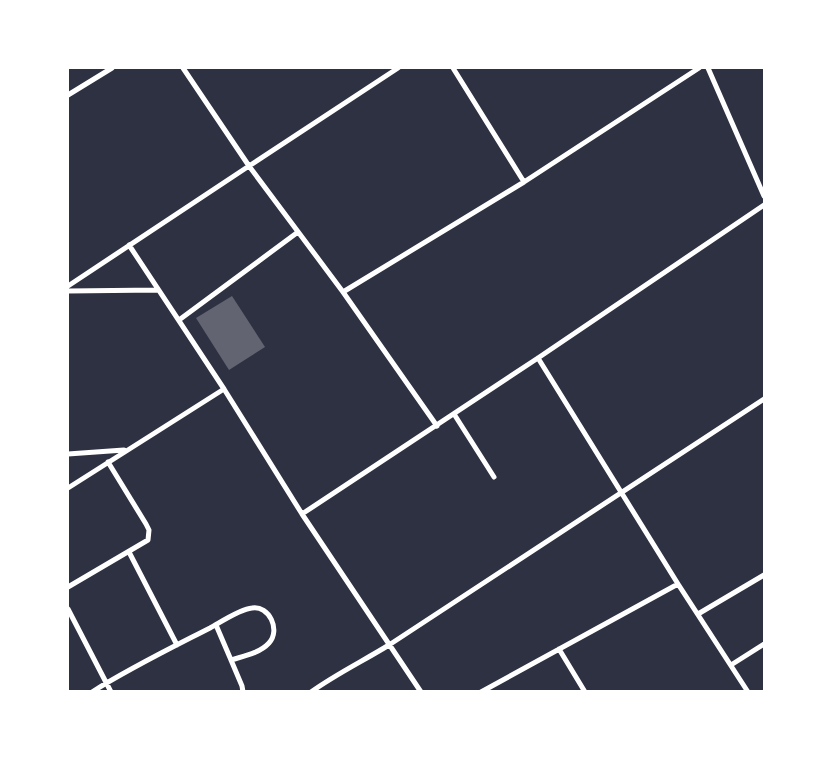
<svg xmlns="http://www.w3.org/2000/svg" width="832" height="759" font-family="'PT Sans',sans-serif">
<style>
.building{fill:#626471}
.lines{fill:none;stroke-linecap:round;stroke-linejoin:round}
.minor{stroke:#fff;stroke-width:5}
</style>
<rect width="100%" height="100%" fill="#2d3142"/>
<path class="building" d="M232,296L265,347L229,370L196,318Z"/>
<g class="lines">
<path class="minor" d="M398,68L249,166L343,292L437,426
M453,68L524,182
M708,68L764,196
M68,95L112,68
M129,245L224,389
M68,286L249,166L183,68
M68,291L158,290
M343,292L524,182L699,68
M179,320L298,232
M538,358L678,584L748,692
M454,414L494,477
M68,454L124,450
M68,488L224,389L302,514L421,692
M302,514L538,358L764,205
M129,552L177,645
M68,587L148,540L149,530L146,524L108,462
M68,609L111,692
M698,614L764,575
M559,649L585,692
M231,660L242,686L243,692
M731,665L764,644
M92,692C130,668 171,648 210,628C221,622 240,609 252,608C269,605 281,630 269,643C260,653 244,656 231,660L216,625
M311,692C336,674 363,661 389,645L764,399
M481,692L678,584"/>
</g>
<rect width="832" height="759" fill="none" stroke="#ffffff" stroke-width="138"/>
</svg>
